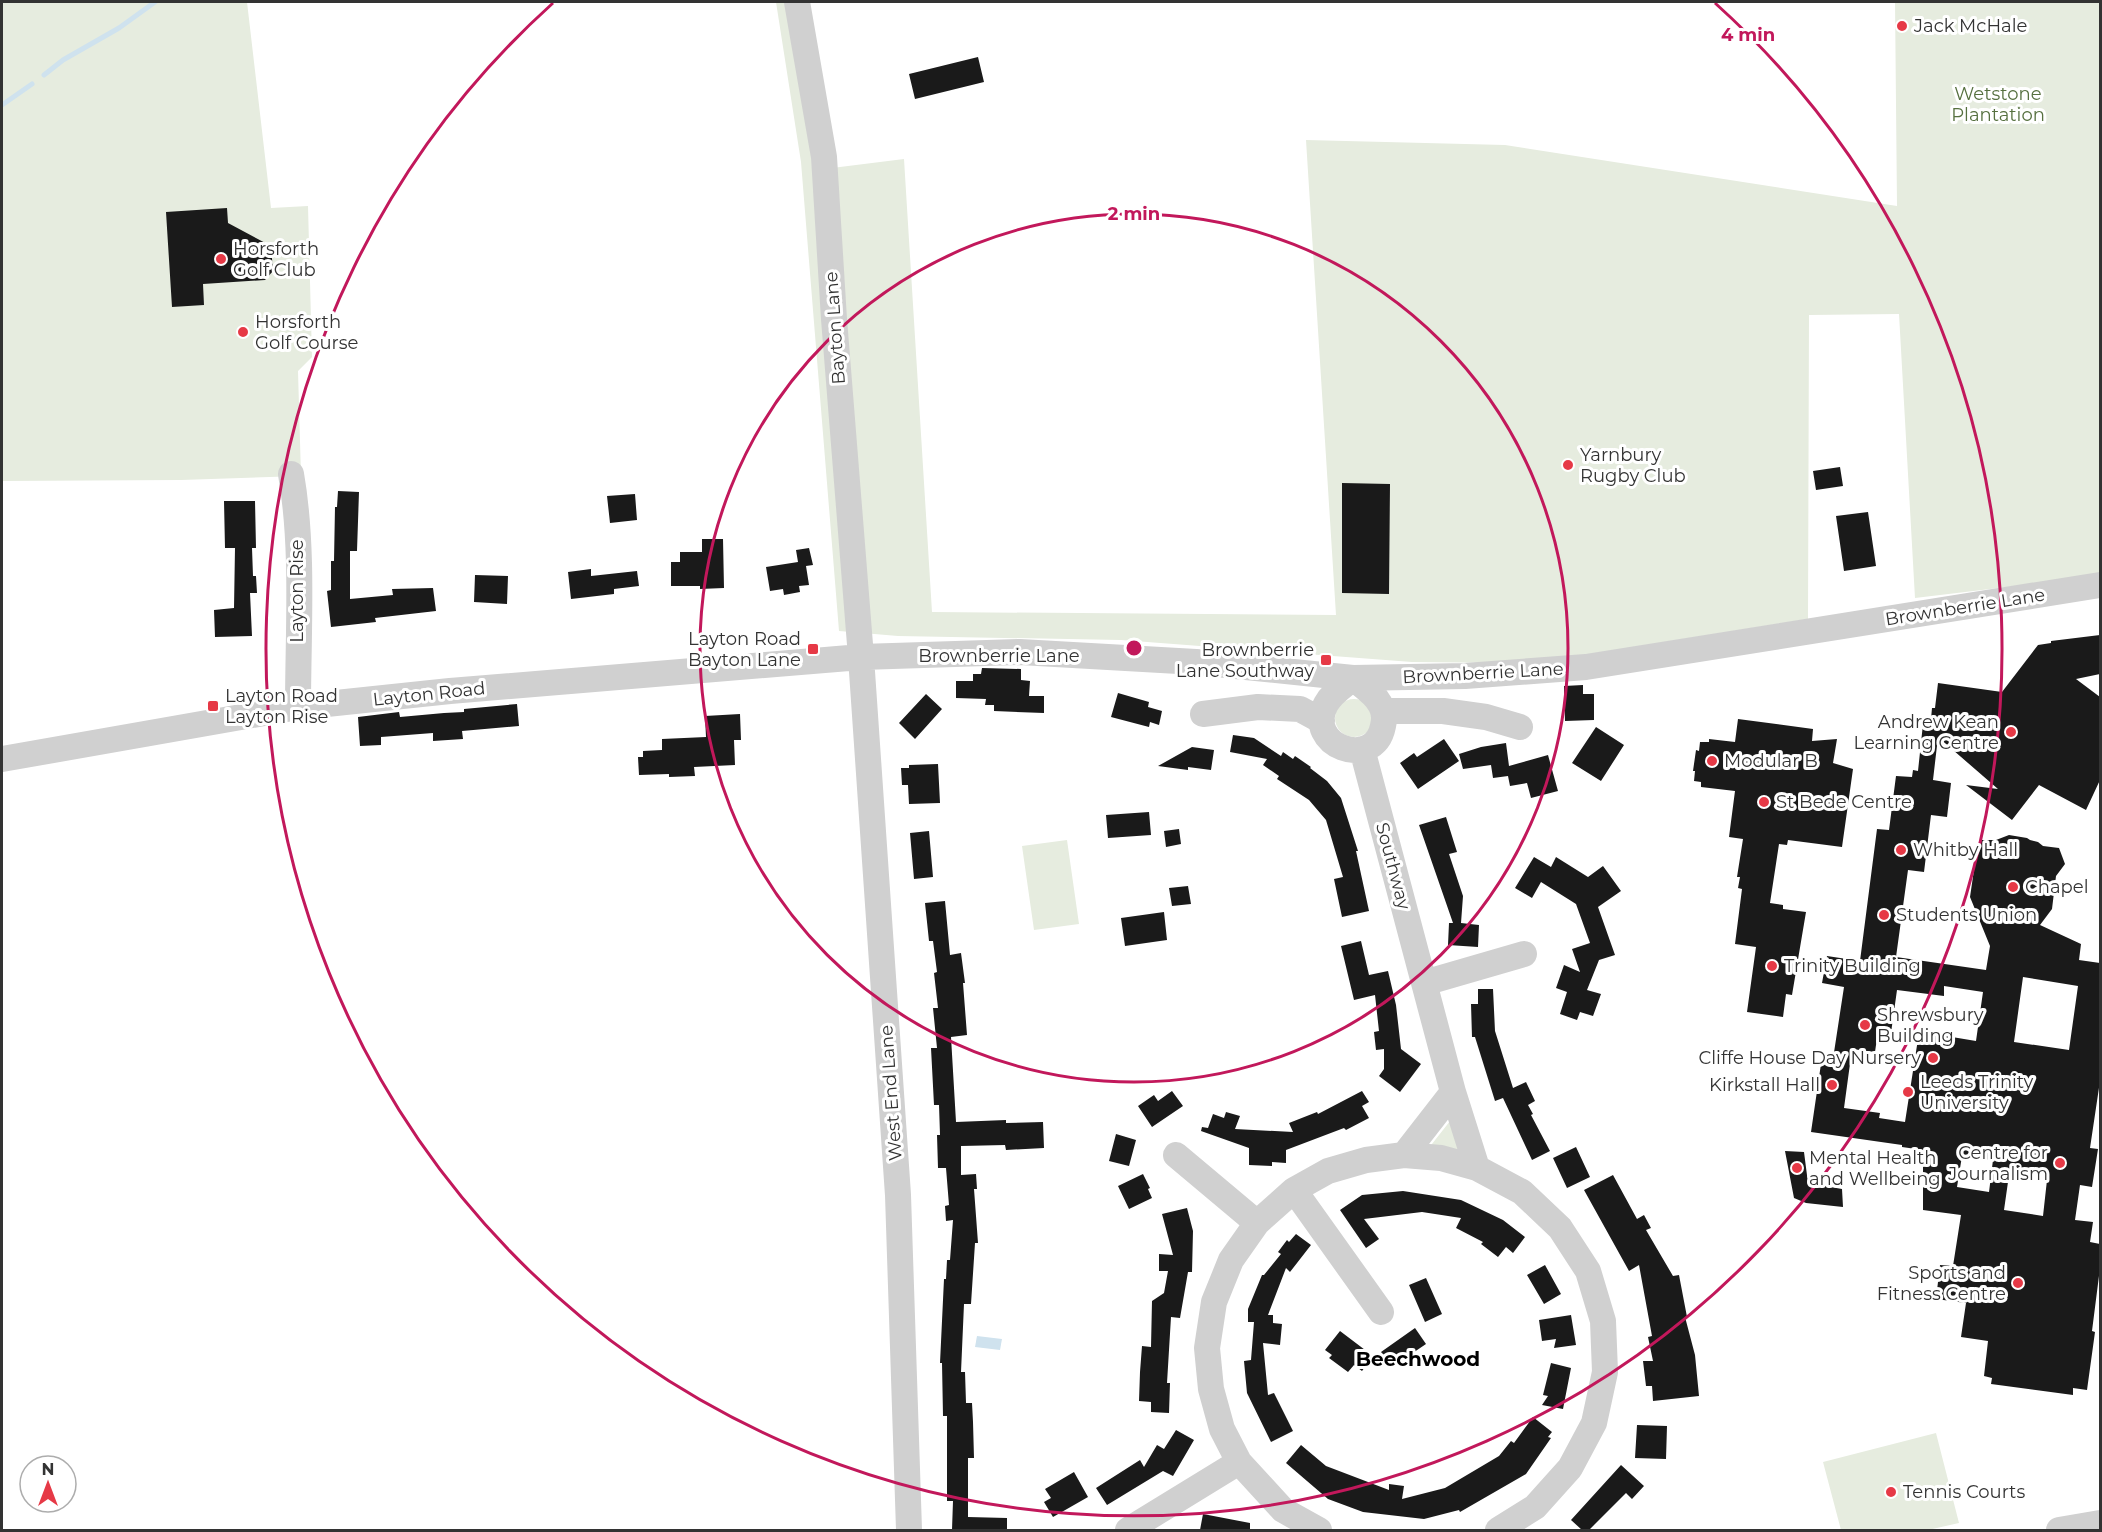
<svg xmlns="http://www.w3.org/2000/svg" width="2102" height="1532" font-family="Montserrat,sans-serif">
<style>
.green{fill:#e6ecdf}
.water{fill:#cfe2ee}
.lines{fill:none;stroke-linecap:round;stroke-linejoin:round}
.stream{stroke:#cfe2ee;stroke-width:5}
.building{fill:#1a1a1a;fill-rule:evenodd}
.minor{stroke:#d0d0d0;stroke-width:26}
.ring{fill:none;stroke:#c2185b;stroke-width:3}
.poi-dot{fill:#e63946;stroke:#fff;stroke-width:2}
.labels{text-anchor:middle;stroke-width:6;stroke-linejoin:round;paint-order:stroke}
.poi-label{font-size:18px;fill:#333;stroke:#fff;text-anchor:start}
.park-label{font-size:18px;fill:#56703f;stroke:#fff}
.street-label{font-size:18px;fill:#333;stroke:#fff}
.neighbourhood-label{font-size:20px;font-weight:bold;fill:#000;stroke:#fff}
.centre{fill:#c2185b;stroke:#fff;stroke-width:3}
.ring-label{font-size:18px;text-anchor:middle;font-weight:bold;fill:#c2185b;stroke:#fff;stroke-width:6;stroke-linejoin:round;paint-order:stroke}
</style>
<rect width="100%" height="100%" fill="#fff"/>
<path class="green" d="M2,2H247L271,208L308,206L312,357L298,371L301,476L181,480L2,481Z
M776,2H806L832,168L904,159L932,612L1336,615L1306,140L1505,145L1897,206L1895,2H2100V576L1915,598L1899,314L1809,315L1808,619L1559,659L1513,663L1412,662L1121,640L898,636L839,631L801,162Z
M1335 718a19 19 0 1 1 38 0a19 19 0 1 1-38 0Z
M1067,840L1079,924L1034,930L1022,846Z
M1454,1116L1464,1155L1428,1149Z
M1936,1433L1959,1523L1928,1530H1841L1823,1462Z"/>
<path class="water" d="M977,1336L1002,1339L1000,1350L975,1347Z"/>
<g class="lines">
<path class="stream" d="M44,75L63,60L119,28L155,2
M2,105L32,84"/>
</g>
<path class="building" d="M978,57L984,82L915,99L909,74Z
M227,208L228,223L271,246L273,271L265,280L203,284L204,305L172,307L166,212Z
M1840,467L1843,486L1816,490L1813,471Z
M1342,483L1390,484L1389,594L1342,593Z
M338,491L359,492L357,551H350V599L393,595L392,589L433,588L436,611L375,618L376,622L331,627L327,591L331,590V561H334L335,507H337Z
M635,494L637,520L610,523L607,496Z
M224,501H255L256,548H252L253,576H256L257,593H250L252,636L215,637L214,610L234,608L235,548H225Z
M1868,512L1876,566L1844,571L1836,516Z
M702,539H723L724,588L700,589V586H671V562H680V552H702Z
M809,548L813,565L806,566L809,585L799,586L800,592L784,595L783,589L770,591L766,567L798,562L796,550Z
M591,569V576L637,571L639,586L614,589V594L571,599L568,572Z
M475,575L508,576L507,604L474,602Z
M2100,635V674L2076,679L2100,697V780L2086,810L2039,785L2012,820L1966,785L1998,789L1938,737L1933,780L1951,783L1947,817L1931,815L1924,872L1908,870L1896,957L1986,970L1990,946L1970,897L1975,863L1971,854L1981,840H1996L2009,835L2027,838L2030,840L2038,842L2043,846L2059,848L2065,864L2056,876L2052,909L2040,925L2081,944L2079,960L2100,963V1081L2090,1148L2098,1149L2092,1187L2080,1185L2075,1220L2093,1222L2090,1242L2100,1244V1268L2092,1331L2095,1332L2087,1390L2073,1388V1395L1991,1384L1992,1378L1984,1376L1988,1341L1961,1337L1966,1303L1936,1299L1940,1265L1953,1266L1961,1215L1923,1210V1150L1902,1147V1145L1811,1132L1822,1057L1833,1059L1844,987L1822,983L1827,956L1860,961L1877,829L1889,830L1896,776L1912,777L1913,770L1918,771L1923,724L1916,718L1931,719L1932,708H1935L1938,683L2002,692L2038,645L2051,643V641ZM2023,977L2078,986L2069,1050L2014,1042ZM1944,986L1983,992L1976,1041L1934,1034L1933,1041L1918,1039L1905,1122L1879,1118L1880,1113L1844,1108L1852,1049L1875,1052L1877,1038L1890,1040L1897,990L1944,996ZM1962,1156L1993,1160L1989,1192L1957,1187ZM2009,1175L2047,1180L2043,1216L2004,1210Z
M982,668L1021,669V680L1030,681L1029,696H1044V713L994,711V705H985L986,699L956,698V681H973V674H981Z
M1583,685V694H1594V720L1565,721L1564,686Z
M1118,693L1149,702L1148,707L1162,711L1159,725L1150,722L1149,727L1111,717Z
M926,694L942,709L915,739L899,723Z
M517,704L519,726L462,731L463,739L433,741V733L381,737V745L360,746L358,717L399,712L400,717L444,713L464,712V709Z
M740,714L741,740H734L735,765L694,767L695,776L669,777V774L639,775L638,757H643V751L662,750V739L706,737L705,716Z
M1738,719L1813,729L1812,741L1837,739L1833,763L1853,769L1842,847L1788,840L1787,845L1779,844L1770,903L1783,905V909L1806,912L1792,995L1786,994L1783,1017L1747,1012L1756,947L1735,944L1742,889L1738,888L1740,877H1737L1743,839L1729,837L1735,791L1701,787V782L1694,781L1695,771H1693L1696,750L1699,751L1700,742H1709V739L1735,742Z
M1596,727L1624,745L1601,781L1572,763Z
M1233,735L1254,738L1281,756L1283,752L1293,759L1295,756L1311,767L1310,768L1327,781L1341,798L1358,851H1356L1369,911L1342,917L1334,879L1343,877L1326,820L1309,800L1277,779L1279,776L1263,765L1267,759L1230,752Z
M1444,739L1459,761L1418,789L1400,763L1414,753L1417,757Z
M1506,743L1509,766L1548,755L1558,791L1531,798L1527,783L1510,786L1508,776L1493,778L1491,765L1463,769L1459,754L1481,747Z
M1192,747L1214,750L1211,770L1188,767V770L1158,766Z
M938,764L940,803L909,804L908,785H902L901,768H909V765Z
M1149,812L1151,835L1108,838L1106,815Z
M1446,817L1457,852L1449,854L1463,896L1461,923L1479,925L1478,947L1448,945L1449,923H1453L1419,825Z
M1179,829L1181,844L1166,847L1164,831Z
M929,831L933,877L914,879L910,833Z
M1534,857L1551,867L1556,857L1588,877L1603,866L1621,891L1598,907L1615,955L1599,960L1587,990L1601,994L1593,1016L1580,1012L1577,1020L1560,1014L1567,992L1556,988L1564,965L1580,972L1572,949L1590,943L1576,904L1541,882L1532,898L1515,888Z
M1188,886L1191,904L1172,906L1169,888Z
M945,901L950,955L961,953L965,983H963L967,1035L951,1037L956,1122L1006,1120V1123L1043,1122L1044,1148L1006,1150L1005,1145L961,1146V1175L976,1174L977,1189H974L978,1243H975L971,1304H964L961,1372H965L966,1403H972L973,1422L974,1458H968V1517L1007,1518V1530H952L953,1501H947V1416H943L942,1363H940L944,1279H946L947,1260H950L953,1220L946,1221L945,1206L949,1205L946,1168H938L937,1135H940L939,1105H934L931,1048H937L933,1008H938L934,973L937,972L933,941H929L925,903Z
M1164,912L1167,940L1125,946L1121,918Z
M1361,941L1369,975L1388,971L1396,1005L1401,1049L1421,1064L1400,1092L1379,1076L1384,1069V1049L1376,1050L1374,1032L1379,1031L1375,995L1354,1000L1341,946Z
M1478,989H1493L1495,1031L1513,1088L1526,1082L1535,1101L1528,1105L1533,1114L1531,1115L1550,1151L1532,1160L1503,1098L1495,1101L1475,1037H1472L1471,1004H1478Z
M1172,1091L1183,1106L1152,1127L1138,1106L1154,1095L1158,1101Z
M1362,1091L1369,1102L1362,1106L1369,1118L1346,1130L1344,1128L1286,1150V1163L1272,1162V1166L1249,1165V1148L1201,1131L1202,1127L1208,1128L1213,1114L1224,1118L1226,1112L1240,1116L1235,1129L1293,1132L1289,1123L1317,1112L1318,1114Z
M1116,1134L1136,1140L1129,1166L1109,1161Z
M1576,1147L1590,1177L1567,1188L1553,1158Z
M1785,1151L1804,1152L1808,1183L1842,1189L1843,1207L1806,1203L1794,1198Z
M1143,1174L1150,1188L1148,1189L1152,1198L1129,1209L1118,1186Z
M1613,1175L1637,1219L1644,1215L1651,1228L1646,1230L1673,1276L1679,1275L1687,1317H1685L1695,1355L1699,1396L1653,1401L1652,1386H1646L1643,1361H1653L1648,1337L1652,1336L1639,1265L1629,1271L1584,1190Z
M1403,1191L1461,1200L1503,1220L1525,1237L1513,1253L1506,1247L1498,1257L1481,1244L1483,1242L1456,1228L1461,1218L1422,1212L1364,1219L1379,1239L1366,1248L1340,1210L1362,1195Z
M1187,1208L1193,1231L1192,1272H1188L1180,1318L1171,1317L1167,1383H1170L1169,1413L1151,1412V1402L1139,1401L1140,1372L1142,1346L1151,1347L1152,1301L1164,1293L1168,1271H1159V1254L1173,1255L1162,1214Z
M1296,1234L1311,1245L1290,1272L1286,1268L1268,1315H1273V1323L1282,1324L1280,1345L1263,1343L1268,1395L1274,1393L1293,1431L1271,1442L1247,1393L1244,1361L1251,1360L1254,1322H1248V1309L1262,1275H1264L1281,1254L1278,1252L1287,1240L1289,1242Z
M1545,1265L1561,1294L1544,1304L1527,1275Z
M1426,1278L1442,1314L1425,1322L1409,1285Z
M1571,1315L1576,1345L1554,1348L1556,1339L1542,1341L1539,1320Z
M1415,1328L1426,1344L1392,1367L1381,1352Z
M1340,1331L1373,1356L1362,1371L1354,1365L1348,1372L1329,1358L1332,1355L1325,1350Z
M1551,1363L1571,1368L1563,1409L1542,1405L1548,1396L1543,1395Z
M1533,1417L1552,1432L1548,1437L1551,1438L1526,1474L1460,1512L1459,1510L1424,1519L1363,1512L1328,1499L1286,1463L1301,1445L1326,1466L1389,1490V1484L1404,1486L1402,1499L1445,1488L1499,1456L1511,1441L1514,1443Z
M1637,1425L1667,1426L1666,1459L1635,1458Z
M1176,1430L1194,1440L1173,1476L1163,1471L1107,1505L1096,1488L1140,1460L1144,1467L1157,1445L1164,1449Z
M1621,1465L1644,1486L1632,1499L1626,1493L1589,1530H1582L1571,1520Z
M1074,1472L1088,1497L1053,1517L1044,1502L1051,1498L1045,1489Z
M1203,1514L1250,1523V1530H1200Z"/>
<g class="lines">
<path class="minor" d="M797,2L824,157L834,319L861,657L898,1195L909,1530
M291,474C304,548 298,633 298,707
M1353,678C1362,686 1374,693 1380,704C1384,710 1385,718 1383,726C1374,772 1303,745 1326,704C1332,693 1344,686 1353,678Z
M1383,711H1443L1486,717L1520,727
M1203,714L1258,707L1300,709L1322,721
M1362,749L1453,1092L1477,1168
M2,759L298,707L450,691L861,657L1020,652L1196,662L1353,678L1465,676L1586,667L2100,585
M1424,983L1524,954
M1176,1155L1257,1223
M1404,1155L1453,1092
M1294,1190L1381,1312
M1128,1530L1239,1462
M1319,1530L1283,1510L1239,1462L1222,1429L1211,1389L1207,1348L1214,1302L1231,1260L1257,1223L1294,1190L1328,1171L1366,1160L1404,1155L1441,1158L1477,1168L1522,1192L1560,1228L1588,1271L1603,1321L1605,1372L1594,1423L1570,1468L1535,1507L1498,1530
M2059,1530L2100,1523"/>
</g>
<g class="ring">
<circle cx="1134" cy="648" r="434"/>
<path d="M1715 3A868 868 0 1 1 553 3"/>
</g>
<g class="poi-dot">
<circle cx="1902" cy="26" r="6"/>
<circle cx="221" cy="259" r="6"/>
<circle cx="243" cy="332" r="6"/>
<circle cx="1568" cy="465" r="6"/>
<rect x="807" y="643" width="12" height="12" rx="3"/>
<rect x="1320" y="654" width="12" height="12" rx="3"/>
<rect x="207" y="700" width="12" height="12" rx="3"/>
<circle cx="2011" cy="732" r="6"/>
<circle cx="1712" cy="761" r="6"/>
<circle cx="1764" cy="802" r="6"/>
<circle cx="1901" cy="850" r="6"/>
<circle cx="2013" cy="887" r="6"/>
<circle cx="1884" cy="915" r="6"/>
<circle cx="1772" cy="966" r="6"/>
<circle cx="1865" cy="1025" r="6"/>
<circle cx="1933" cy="1058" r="6"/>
<circle cx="1832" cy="1085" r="6"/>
<circle cx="1908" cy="1092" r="6"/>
<circle cx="2060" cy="1163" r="6"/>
<circle cx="1797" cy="1168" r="6"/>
<circle cx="2018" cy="1283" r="6"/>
<circle cx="1891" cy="1492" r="6"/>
</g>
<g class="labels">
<g class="poi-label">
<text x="1914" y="32">Jack McHale</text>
<text x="233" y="255">Horsforth<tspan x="233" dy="21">Golf Club</tspan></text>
<text x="255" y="328">Horsforth<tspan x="255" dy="21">Golf Course</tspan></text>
<text x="1580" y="461">Yarnbury<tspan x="1580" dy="21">Rugby Club</tspan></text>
<text x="801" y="645" text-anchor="end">Layton Road<tspan x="801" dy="21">Bayton Lane</tspan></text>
<text x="1314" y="656" text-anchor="end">Brownberrie<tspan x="1314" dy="21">Lane Southway</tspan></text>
<text x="225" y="702">Layton Road<tspan x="225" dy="21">Layton Rise</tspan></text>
<text x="1999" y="728" text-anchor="end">Andrew Kean<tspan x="1999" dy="21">Learning Centre</tspan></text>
<text x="1724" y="767">Modular B</text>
<text x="1776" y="808">St Bede Centre</text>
<text x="1913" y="856">Whitby Hall</text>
<text x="2025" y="893">Chapel</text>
<text x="1896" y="921">Students Union</text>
<text x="1784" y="972">Trinity Building</text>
<text x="1877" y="1021">Shrewsbury<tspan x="1877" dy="21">Building</tspan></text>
<text x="1921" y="1064" text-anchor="end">Cliffe House Day Nursery</text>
<text x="1920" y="1088">Leeds Trinity<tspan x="1920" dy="21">University</tspan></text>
<text x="1820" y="1091" text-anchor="end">Kirkstall Hall</text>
<text x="2048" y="1159" text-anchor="end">Centre for<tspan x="2048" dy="21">Journalism</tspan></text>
<text x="1809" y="1164">Mental Health<tspan x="1809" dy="21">and Wellbeing</tspan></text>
<text x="2006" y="1279" text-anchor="end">Sports and<tspan x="2006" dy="21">Fitness Centre</tspan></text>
<text x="1903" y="1498">Tennis Courts</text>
</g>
<g class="park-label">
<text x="1998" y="100">Wetstone<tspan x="1998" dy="21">Plantation</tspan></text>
</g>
<g class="street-label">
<text transform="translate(835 328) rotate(-94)" y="6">Bayton Lane</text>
<text transform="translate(297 591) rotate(-90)" y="6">Layton Rise</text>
<text transform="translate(1965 607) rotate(-9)" y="6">Brownberrie Lane</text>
<text x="999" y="662">Brownberrie Lane</text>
<text transform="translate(1483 673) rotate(-3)" y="6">Brownberrie Lane</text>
<text transform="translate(429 694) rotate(-6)" y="6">Layton Road</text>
<text transform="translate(1393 866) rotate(75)" y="6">Southway</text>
<text transform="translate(891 1093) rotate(-94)" y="6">West End Lane</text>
</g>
<g class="neighbourhood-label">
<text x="1418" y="1366">Beechwood</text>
</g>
</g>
<circle cx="1134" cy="648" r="9" class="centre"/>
<g class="ring-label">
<text x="1748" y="41">4 min</text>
<text x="1134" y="220">2 min</text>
</g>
<rect width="2102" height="1532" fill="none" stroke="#333333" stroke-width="6"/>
<g transform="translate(48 1484)"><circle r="28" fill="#ffffff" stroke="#adadad" stroke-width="1.5"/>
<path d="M0-4.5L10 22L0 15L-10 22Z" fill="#e63946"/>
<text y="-9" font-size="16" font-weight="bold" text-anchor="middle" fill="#333333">N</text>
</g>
</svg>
